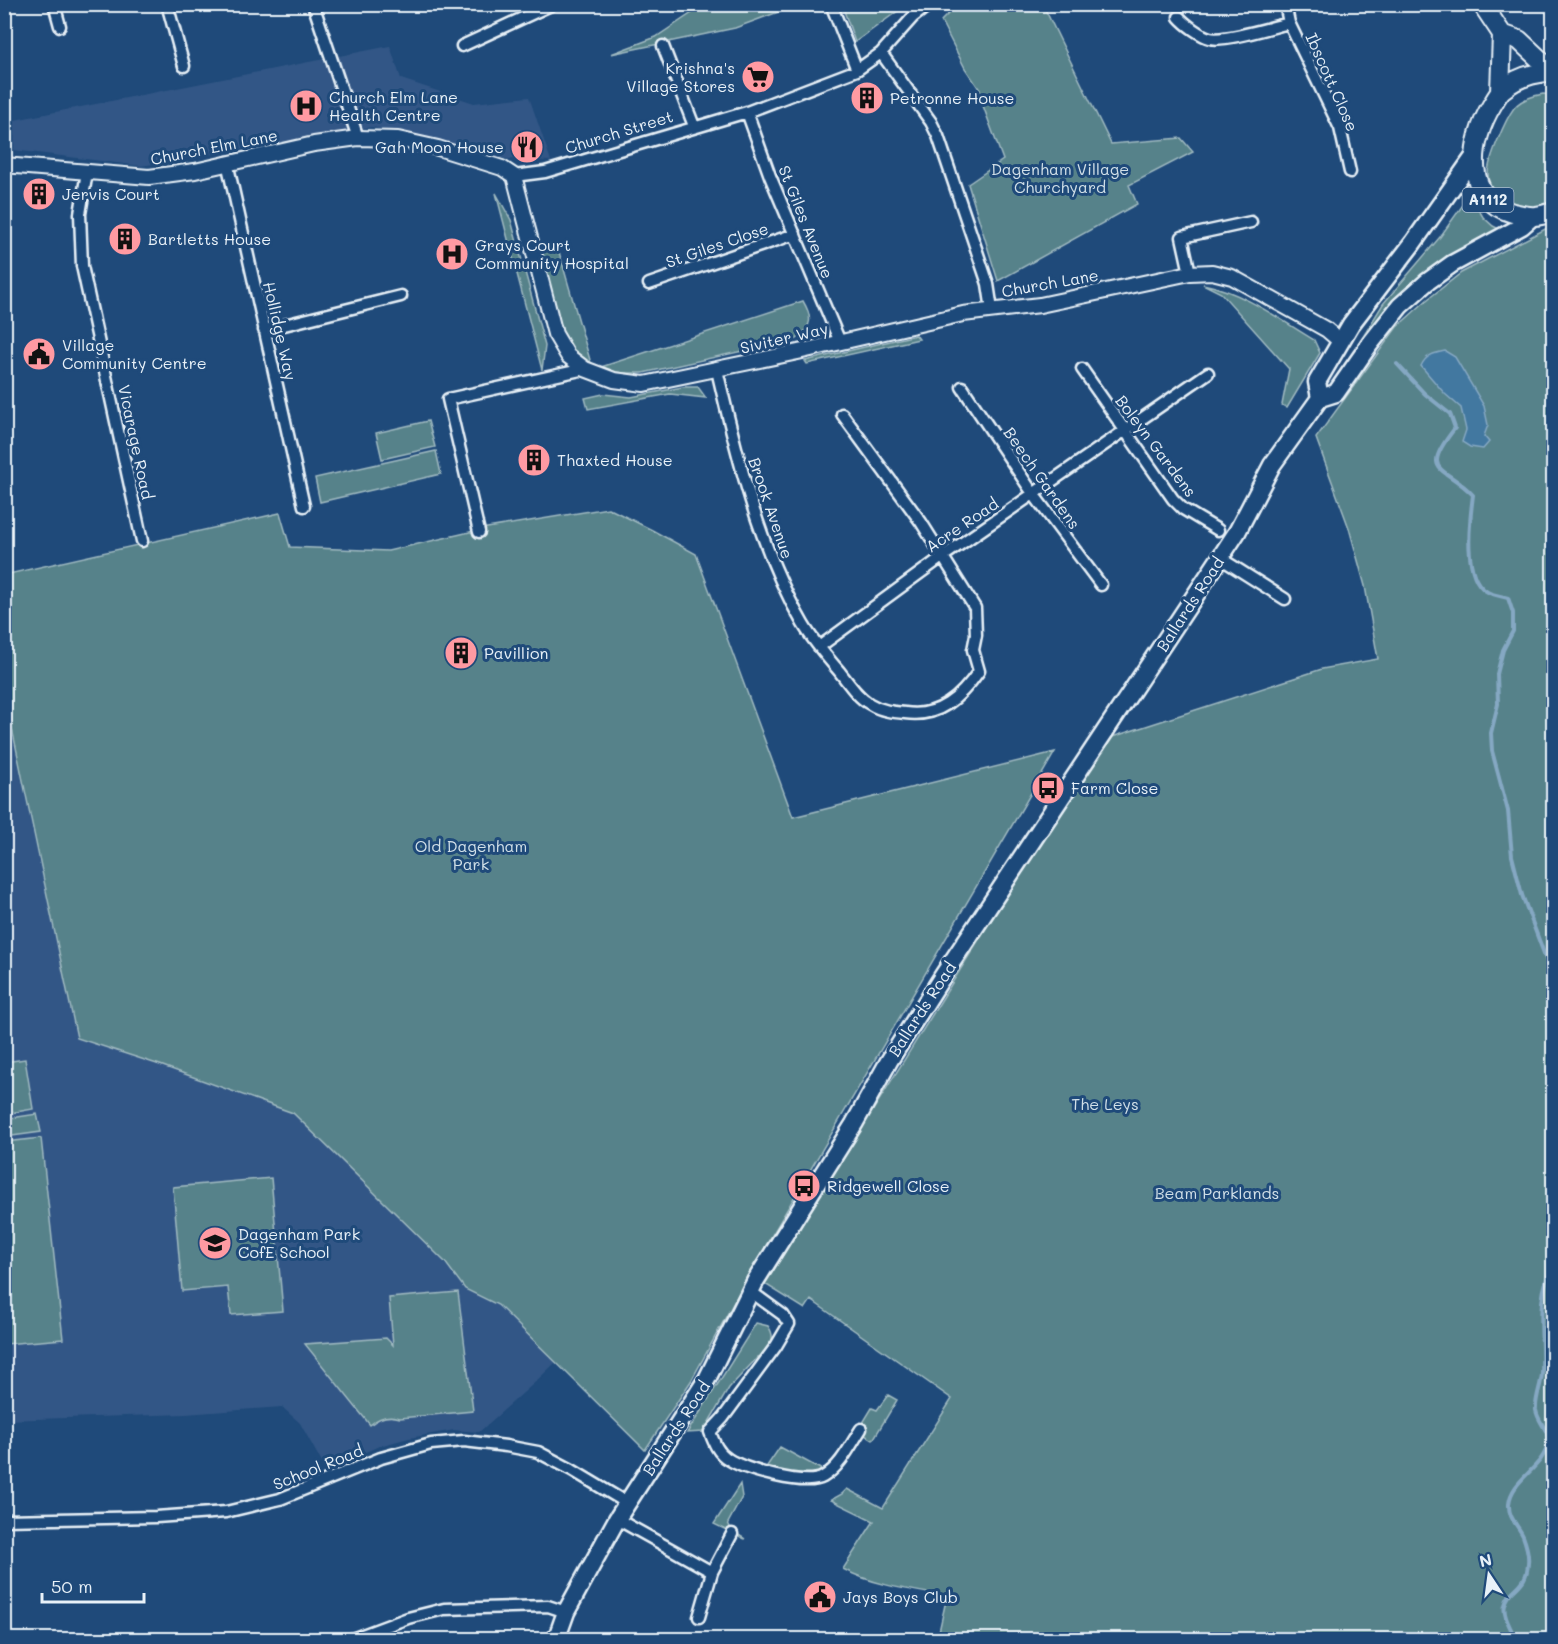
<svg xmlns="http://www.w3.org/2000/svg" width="1558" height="1644" font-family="Mali,sans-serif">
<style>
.built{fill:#335786}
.green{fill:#57828a;stroke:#a0bac1;stroke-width:1.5}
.water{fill:#4378a0;stroke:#85a8c3;stroke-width:1.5}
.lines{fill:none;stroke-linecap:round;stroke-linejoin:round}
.stream{stroke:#85a8c3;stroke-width:4}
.minor-casing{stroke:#e8f1f8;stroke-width:15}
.tertiary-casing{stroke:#e8f1f8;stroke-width:18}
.secondary-casing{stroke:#e8f1f8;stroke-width:21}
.primary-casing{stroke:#e8f1f8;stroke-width:22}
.minor{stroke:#1f4a7a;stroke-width:10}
.tertiary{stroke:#1f4a7a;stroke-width:14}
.secondary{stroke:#1f4a7a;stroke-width:16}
.primary{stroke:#1f4a7a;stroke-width:18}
.labels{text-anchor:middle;stroke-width:6;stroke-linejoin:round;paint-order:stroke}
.shield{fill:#1f4a7a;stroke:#acbfd2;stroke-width:1.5}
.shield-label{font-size:15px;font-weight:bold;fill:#e8f1f8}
.poi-label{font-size:16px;fill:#e8f1f8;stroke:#1f4a7a;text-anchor:start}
.street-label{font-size:16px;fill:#e8f1f8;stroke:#1f4a7a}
.park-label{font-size:16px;fill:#d2e0e8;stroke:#1f4a7a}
</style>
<rect width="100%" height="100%" fill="#1f4a7a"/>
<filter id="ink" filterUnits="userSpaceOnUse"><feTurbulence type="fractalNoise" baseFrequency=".0167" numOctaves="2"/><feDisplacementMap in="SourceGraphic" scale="12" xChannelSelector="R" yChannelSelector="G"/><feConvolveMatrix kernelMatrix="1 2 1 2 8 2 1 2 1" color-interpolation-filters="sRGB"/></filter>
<g filter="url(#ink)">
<path class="built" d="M390,46L401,79L474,103L529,97L551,161L506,159L372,127L141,166L14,150L15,120Z
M4,696L77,1038L169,1068L293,1113L441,1259L465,1289L498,1305L556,1362L532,1385L479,1432L454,1430L409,1438L379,1446L326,1470L300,1423L282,1407L185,1414L5,1420Z"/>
<path class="green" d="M704,5H797L735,28L611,54L656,37Z
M842,5V4L906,5L855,42Z
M957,5H1043L1111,144L1181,138L1193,152L1129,185L1137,204L998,281L968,184L1003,160L982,103L980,90L965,68L941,21Z
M1543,94L1553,95V208L1543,213L1501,204C1495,194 1488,186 1488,174C1488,160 1505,120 1514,108C1521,99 1532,96 1543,94Z
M496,193L511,220L545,346L542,370Z
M1470,195L1483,217L1493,226L1505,232L1460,260L1360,346L1358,345L1383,304L1440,237Z
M1553,225V1639L975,1640L947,1634L938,1636L947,1596C912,1590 875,1586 843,1569L874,1521L831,1500L842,1494L847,1489L883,1508L952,1399L811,1300L805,1309L765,1284L1103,740L1322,669L1378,659L1365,586L1349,528L1316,438L1397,327L1428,299L1461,273Z
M557,245L592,367L566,346L558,321L540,250Z
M1203,284C1243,292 1279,319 1314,340L1320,353L1287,408L1282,405L1289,369L1221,293Z
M803,301C813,318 812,326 797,339L643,373H616L598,368Z
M916,335L919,339L807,364L805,361Z
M683,387H698L706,398L670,394L588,409L585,398L603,394L631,397Z
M428,421L435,447L382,459L376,433Z
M436,451L441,474L320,502L315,478Z
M608,508L652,530L696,554L793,817L1055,752L747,1278L691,1381L645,1450L498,1305L465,1289L445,1262L293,1113L160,1065L77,1038L5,695L4,575L280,513L290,547L388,551L487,528Z
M25,1059L33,1109L5,1114V1062Z
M37,1114L41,1132L5,1137V1119Z
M41,1138L63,1339L5,1344V1142Z
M271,1178L283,1311L231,1315L228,1287L182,1291L173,1187Z
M458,1292L473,1411L400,1418C388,1414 379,1417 370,1425L305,1344L386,1338L393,1345L389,1298Z
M756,1323L768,1326C776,1337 771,1344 765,1355L758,1357L729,1388L703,1432L687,1433Z
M888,1395L897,1400L873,1440L858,1431L872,1408L877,1410Z
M780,1447L826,1472L822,1476L796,1475L767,1466Z
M740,1484L742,1497L728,1523L732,1531L745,1539L714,1524Z"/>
<path class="water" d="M1445,351L1455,357L1484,406L1488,425L1484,436L1489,442L1483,449L1470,447L1462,442L1466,430L1461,408L1445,394L1421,366C1426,355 1434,353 1445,351Z"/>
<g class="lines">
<path class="stream" d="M1397,364L1425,394L1450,414L1455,428C1418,475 1445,465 1473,495C1470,519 1462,576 1486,591C1491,595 1502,596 1508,598L1513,613V631L1503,650L1497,674L1498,704L1491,733L1492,751L1508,811L1512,856L1522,895L1554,980
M1516,1640C1512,1630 1502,1615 1505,1605C1509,1587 1527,1589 1528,1563C1529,1555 1526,1544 1523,1536C1518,1525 1508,1518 1509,1504C1511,1479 1544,1468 1548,1443C1550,1430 1538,1423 1536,1410C1535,1398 1541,1386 1542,1374C1544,1336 1534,1298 1554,1263"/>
<g class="minor-casing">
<path id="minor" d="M54,4L60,26
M167,4L184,66
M313,4L358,138
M831,4L857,70
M1285,4L1289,23L1340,128L1350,172
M1179,17C1185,24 1201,36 1210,38C1225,42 1272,27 1289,23
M462,46L553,4
M663,46L694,126
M881,53L931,122L938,136L988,284L992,310
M747,112L770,176L840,342
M227,162L304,506
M87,172L80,214L82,266L142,541
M514,176L545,172L747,112L857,70L881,53L913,17L930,4
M1190,273L1182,237L1251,222
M649,284L795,234
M264,330L401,296
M1082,369L1173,499L1183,509L1218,530
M717,370C737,456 758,546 803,624C813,641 826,656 839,671C848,682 857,697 870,704C881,711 893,712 905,713C939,718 961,697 979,671L973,650L976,635L975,608L921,522L842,414
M962,387L1034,495L1101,585
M479,532L448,399L585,369
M1220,558L1285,599
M819,647L942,557L1208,373
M750,1291L783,1315L789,1324L776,1346L723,1418L710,1432C714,1443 718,1453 728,1459C745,1470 806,1487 823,1477C841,1466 850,1446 861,1429
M617,1519L712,1572
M4,1520L156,1517L226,1512L280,1499L381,1458L431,1444L464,1441L506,1446L538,1452L572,1470L627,1503
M699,1617L712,1572L732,1534
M349,1640L408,1618L444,1609L548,1606L566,1612"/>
</g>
<g class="tertiary-casing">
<path id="tertiary" d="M4,165L149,177L195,171L314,144L358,138L398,139L438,148L502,168L514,176L555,334L568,356L585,369L614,380L644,384L798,352L963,314L1040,305L1190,273L1212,272L1232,277L1327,330L1341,342"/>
</g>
<g class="secondary-casing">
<path id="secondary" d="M1320,398L1317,382L1351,324L1413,243L1475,155
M556,1640L566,1612L617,1519L707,1379L756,1280L854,1124L889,1061L944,974L1220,558L1237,532L1272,465L1320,398L1336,393L1370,344L1400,306L1427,282L1452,264L1522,226L1531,218"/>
</g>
<g class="primary-casing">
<path id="primary" d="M1482,4L1502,34L1519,40L1552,71
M1554,72C1535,72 1516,78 1502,90C1498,94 1495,100 1492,105C1470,141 1462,199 1513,213C1530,217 1537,218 1554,211
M1500,92L1502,34"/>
</g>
<use href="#minor" class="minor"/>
<use href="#tertiary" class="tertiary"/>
<use href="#secondary" class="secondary"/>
<use href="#primary" class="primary"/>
</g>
</g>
<defs>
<g id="supermarket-disc" transform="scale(1.725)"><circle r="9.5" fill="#ff9aa2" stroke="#1f4a7a"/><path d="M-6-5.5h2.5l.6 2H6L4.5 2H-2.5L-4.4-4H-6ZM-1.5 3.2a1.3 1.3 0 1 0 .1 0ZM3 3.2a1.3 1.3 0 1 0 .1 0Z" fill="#111"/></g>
<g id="building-disc" transform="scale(1.725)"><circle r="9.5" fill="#ff9aa2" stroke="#1f4a7a"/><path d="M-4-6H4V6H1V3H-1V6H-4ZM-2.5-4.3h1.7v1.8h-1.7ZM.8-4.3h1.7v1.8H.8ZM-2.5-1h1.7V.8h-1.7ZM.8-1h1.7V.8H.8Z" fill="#111"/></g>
<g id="hospital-disc" transform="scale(1.725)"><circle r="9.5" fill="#ff9aa2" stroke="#1f4a7a"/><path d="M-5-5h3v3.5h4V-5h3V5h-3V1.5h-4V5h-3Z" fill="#111"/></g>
<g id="restaurant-disc" transform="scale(1.725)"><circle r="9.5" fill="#ff9aa2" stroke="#1f4a7a"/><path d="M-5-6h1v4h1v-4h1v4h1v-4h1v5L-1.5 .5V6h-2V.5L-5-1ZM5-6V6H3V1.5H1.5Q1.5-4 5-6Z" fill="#111"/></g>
<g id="civic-disc" transform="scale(1.725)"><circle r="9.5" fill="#ff9aa2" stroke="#1f4a7a"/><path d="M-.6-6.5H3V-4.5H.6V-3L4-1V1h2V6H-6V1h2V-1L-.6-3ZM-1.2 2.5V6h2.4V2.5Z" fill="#111"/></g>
<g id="bus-disc" transform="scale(1.725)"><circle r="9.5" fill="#ff9aa2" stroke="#1f4a7a"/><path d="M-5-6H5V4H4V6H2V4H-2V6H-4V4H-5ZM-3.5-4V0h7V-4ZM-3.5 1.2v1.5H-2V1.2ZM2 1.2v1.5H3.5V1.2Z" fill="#111"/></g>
<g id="school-disc" transform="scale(1.725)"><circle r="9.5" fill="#ff9aa2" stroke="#1f4a7a"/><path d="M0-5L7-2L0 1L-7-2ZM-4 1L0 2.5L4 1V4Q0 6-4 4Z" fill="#111"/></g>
</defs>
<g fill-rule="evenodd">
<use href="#supermarket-disc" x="758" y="77"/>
<use href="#building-disc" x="867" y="98"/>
<use href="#hospital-disc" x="306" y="106"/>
<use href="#restaurant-disc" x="527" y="147"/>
<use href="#building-disc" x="39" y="194"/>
<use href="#building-disc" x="125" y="239"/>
<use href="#hospital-disc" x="452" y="254"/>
<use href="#civic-disc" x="39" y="354"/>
<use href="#building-disc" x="534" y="460"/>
<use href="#building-disc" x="461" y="653"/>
<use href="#bus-disc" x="1048" y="788"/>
<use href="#bus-disc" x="804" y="1186"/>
<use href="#school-disc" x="215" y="1243"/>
<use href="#civic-disc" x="820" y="1597"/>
</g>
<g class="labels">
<rect class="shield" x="1462.5" y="188" width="51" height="24" rx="4.5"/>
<g class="shield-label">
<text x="1488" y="205">A1112</text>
</g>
<g class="poi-label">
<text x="735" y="74" text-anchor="end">Krishna's<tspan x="735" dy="18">Village Stores</tspan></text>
<text x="329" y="103">Church Elm Lane<tspan x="329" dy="18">Health Centre</tspan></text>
<text x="890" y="104">Petronne House</text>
<text x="504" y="153" text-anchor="end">Gah Moon House</text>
<text x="62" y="200">Jervis Court</text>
<text x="148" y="245">Bartletts House</text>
<text x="475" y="251">Grays Court<tspan x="475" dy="18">Community Hospital</tspan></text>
<text x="62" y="351">Village<tspan x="62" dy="18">Community Centre</tspan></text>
<text x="557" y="466">Thaxted House</text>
<text x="484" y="659">Pavillion</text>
<text x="1071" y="794">Farm Close</text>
<text x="827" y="1192">Ridgewell Close</text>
<text x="238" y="1240">Dagenham Park<tspan x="238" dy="18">CofE School</tspan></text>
<text x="843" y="1603">Jays Boys Club</text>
</g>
<g class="street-label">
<text transform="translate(1332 82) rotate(66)" y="6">Ibscott Close</text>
<text transform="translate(619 132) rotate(-17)" y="6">Church Street</text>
<text transform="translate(214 147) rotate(-11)" y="6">Church Elm Lane</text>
<text transform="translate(806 222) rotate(68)" y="6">St Giles Avenue</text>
<text transform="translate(717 245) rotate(-19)" y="6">St Giles Close</text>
<text transform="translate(1050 283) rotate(-10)" y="6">Church Lane</text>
<text transform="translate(280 331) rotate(77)" y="6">Hollidge Way</text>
<text transform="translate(784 338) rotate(-13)" y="6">Siviter Way</text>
<text transform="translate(136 442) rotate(78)" y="6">Vicarage Road</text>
<text transform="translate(1156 446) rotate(53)" y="6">Boleyn Gardens</text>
<text transform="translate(1042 478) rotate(55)" y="6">Beech Gardens</text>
<text transform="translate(771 508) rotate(71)" y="6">Brook Avenue</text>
<text transform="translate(962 525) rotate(-34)" y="6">Acre Road</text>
<text transform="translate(1190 604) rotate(-57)" y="6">Ballards Road</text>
<text transform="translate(922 1009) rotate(-57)" y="6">Ballards Road</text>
<text transform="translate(676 1428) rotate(-57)" y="6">Ballards Road</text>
<text transform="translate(318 1467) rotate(-22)" y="6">School Road</text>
</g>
<g class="park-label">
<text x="1060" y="175">Dagenham Village<tspan x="1060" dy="18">Churchyard</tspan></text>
<text x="471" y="852">Old Dagenham<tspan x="471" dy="18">Park</tspan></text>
<text x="1105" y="1110">The Leys</text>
<text x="1217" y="1199">Beam Parklands</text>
</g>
</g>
<rect width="1558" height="1644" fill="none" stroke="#1f4a7a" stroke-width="24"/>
<rect x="12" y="12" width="1534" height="1620" fill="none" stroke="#e8f1f8" stroke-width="2" filter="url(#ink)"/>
<g transform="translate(1489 1575) rotate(347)" stroke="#1f4a7a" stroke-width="4.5" paint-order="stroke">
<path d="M0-4.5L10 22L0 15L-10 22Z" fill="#e8f1f8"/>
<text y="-9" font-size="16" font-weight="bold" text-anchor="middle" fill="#e8f1f8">N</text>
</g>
<path d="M42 1593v9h102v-9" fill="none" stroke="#e8f1f8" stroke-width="3"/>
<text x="51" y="1593" font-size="18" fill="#e8f1f8" stroke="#1f4a7a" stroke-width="4.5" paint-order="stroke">50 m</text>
</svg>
